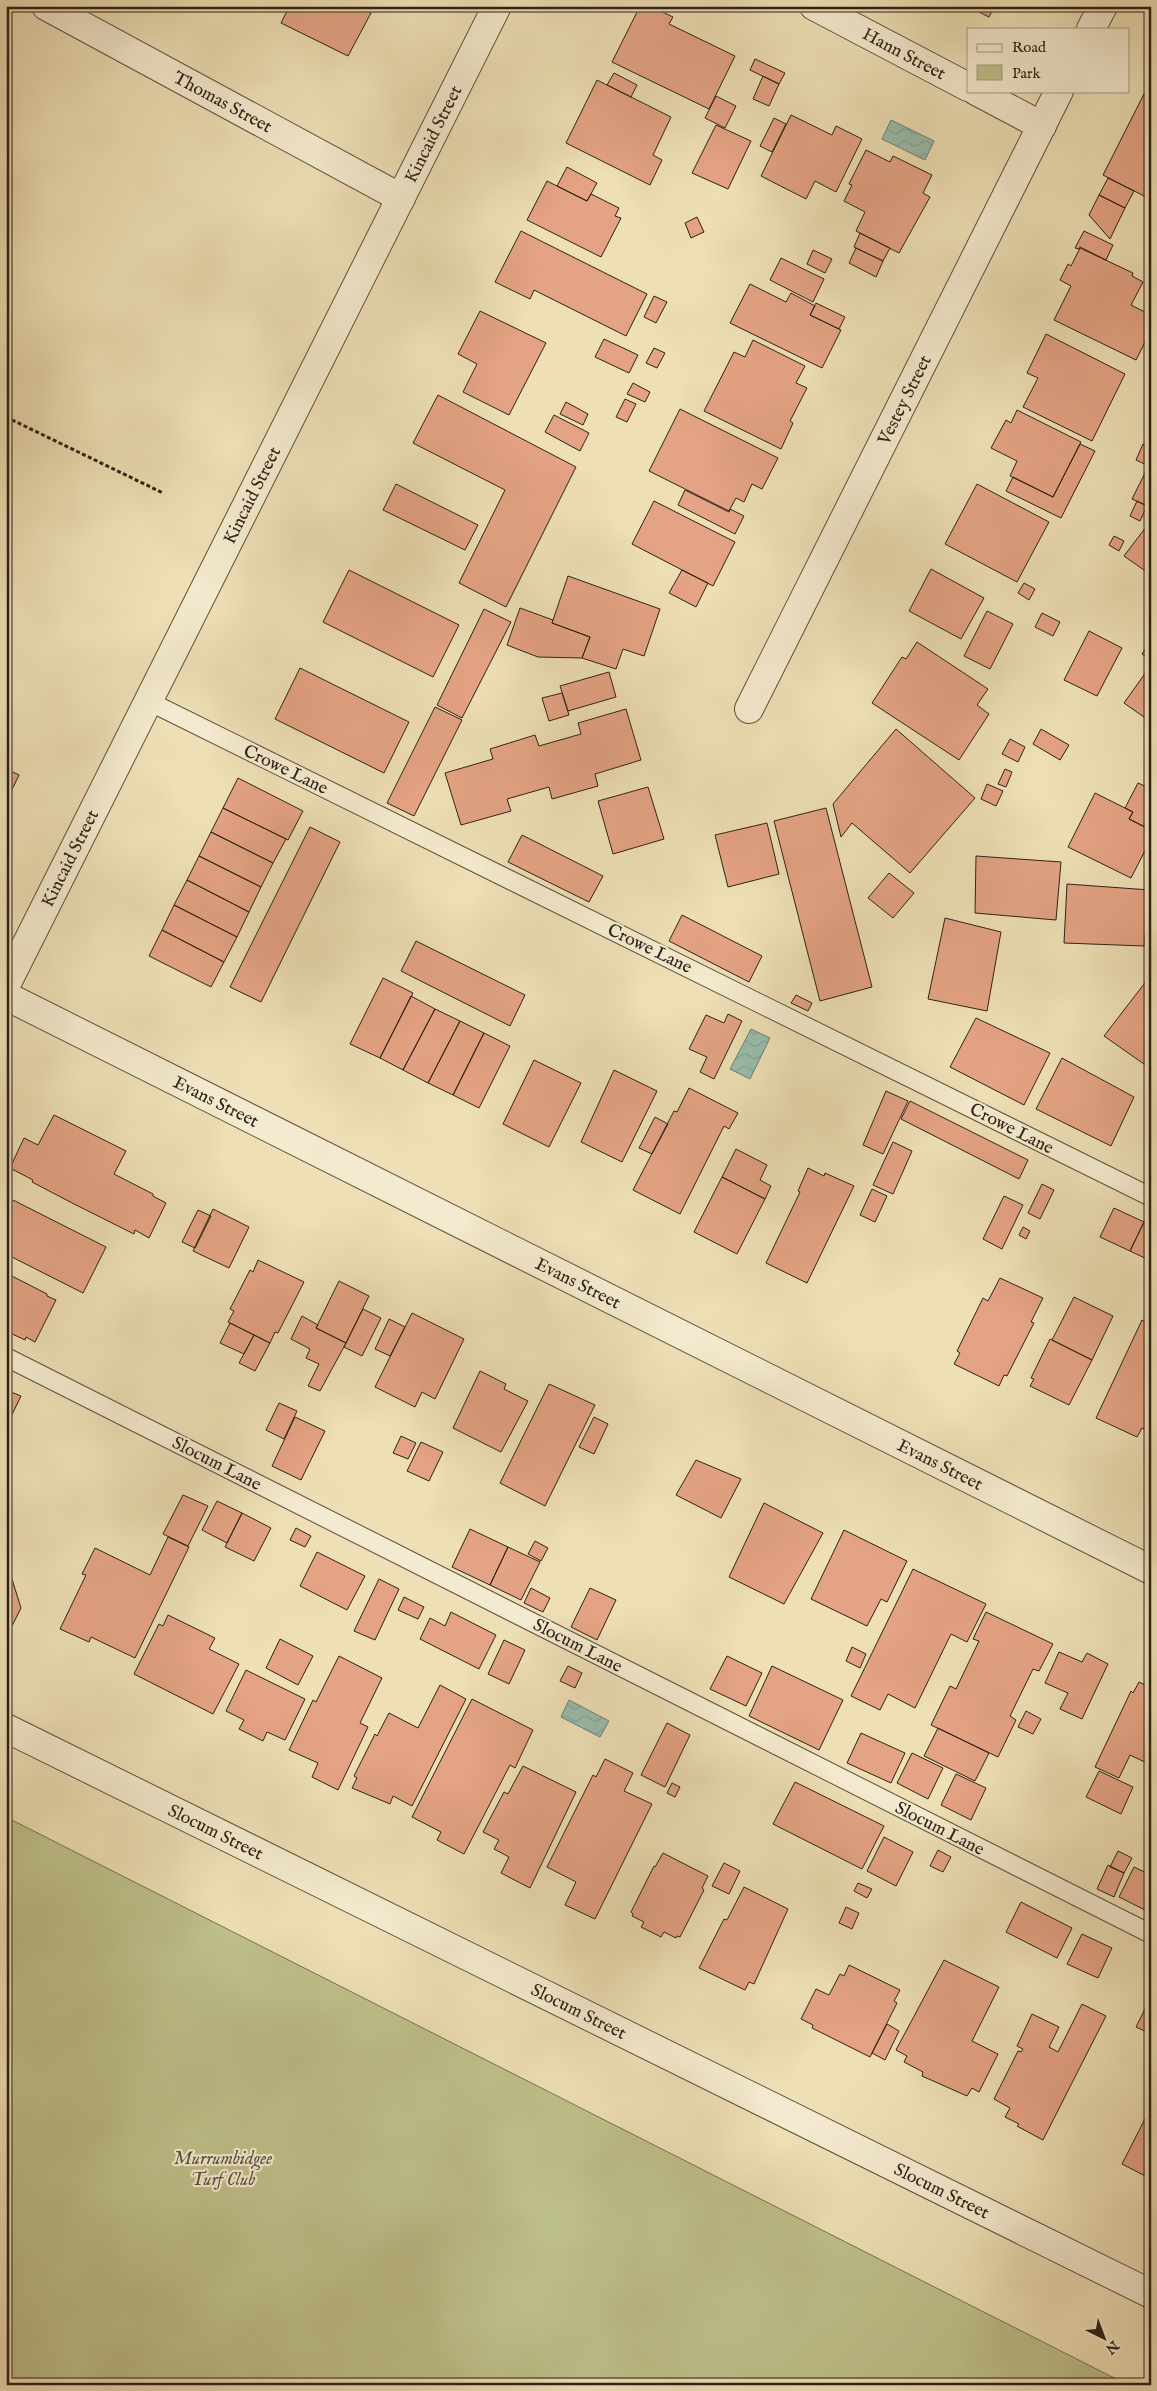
<svg xmlns="http://www.w3.org/2000/svg" width="1157" height="2391" font-family="'IM FELL English',serif">
<style>
.park{fill:#bec08a;stroke:#767050}
.water{fill:url(#water-waves);stroke:#6e7f71}
.building{fill:#e4a384;stroke:#2d2117}
.lines{fill:none;stroke-linecap:round;stroke-linejoin:round}
.lane-casing{stroke:#5d503e;stroke-width:20}
.street-casing{stroke:#5d503e;stroke-width:30}
.path{stroke:#2d2117;stroke-width:3;stroke-dasharray:4 2.5;stroke-linecap:butt}
.lane{stroke:#f4eacf;stroke-width:18}
.street{stroke:#f4eacf;stroke-width:28}
.labels{text-anchor:middle;stroke-width:4.5;stroke-linejoin:round;paint-order:stroke}
.street-label{font-size:18px;fill:#2d2117;stroke:#f4eacf}
.park-label{font-size:18px;font-style:italic;fill:#58513a;stroke:#f4eacf}
</style>
<defs>
<pattern id="water-waves" width="16" height="10" patternUnits="userSpaceOnUse" patternTransform="scale(1.25)"><rect width="16" height="10" fill="#99bdad"/><path d="M0 5q4-4 8 0t8 0" fill="none" stroke="#84a294"/></pattern>
</defs>
<rect width="100%" height="100%" fill="#eedfb5"/>
<filter id="stains"><feTurbulence type="fractalNoise" baseFrequency=".004" numOctaves="4"/><feColorMatrix values="0 0 0 0 .2 0 0 0 0 .09 0 0 0 0 .02 0 0 0 .5 -.17"/></filter>
<radialGradient id="worn" r=".72"><stop offset=".6" stop-color="#630" stop-opacity="0"/><stop offset="1" stop-color="#630" stop-opacity=".3"/></radialGradient>
<path class="park" d="M6,1817L1128,2385H6Z"/>
<path class="water" d="M891,120L934,141L925,160L882,139Z
M751,1029L770,1038L750,1079L730,1069Z
M569,1700L609,1721L600,1737L561,1717Z"/>
<path class="building" d="M277,6H365L364,10L371,13L348,56L281,23L287,11Z
M640,6H650L673,17L669,24L735,56L709,109L612,62Z
M967,6H995L989,17Z
M755,59L785,73L779,84L750,70Z
M614,73L637,85L631,97L607,85Z
M763,76L779,84L769,106L753,99Z
M597,80L671,117L653,155L662,160L650,185L566,143Z
M1144,94L1151,97V188L1146,197L1103,175Z
M716,96L736,106L725,128L705,118Z
M791,115L832,135L836,126L862,139L836,192L815,181L806,199L761,176Z
M774,118L786,124L772,152L760,146Z
M716,125L751,141L728,189L692,173Z
M866,150L890,162L893,156L932,175L923,193L930,197L899,253L856,231L865,212L844,201L852,185L849,184Z
M567,167L597,183L587,201L557,186Z
M1108,178L1134,191L1125,208L1099,195Z
M547,181L587,201L591,194L619,208L615,216L621,218L601,257L527,220Z
M1099,195L1125,208L1110,239L1089,215Z
M697,217L704,232L691,238L685,223Z
M521,231L647,294L626,336L534,290L530,299L495,282Z
M1084,231L1113,245L1106,260L1080,247L1079,249L1075,248Z
M860,233L890,248L883,261L854,247Z
M856,248L883,261L876,277L849,263Z
M1080,248L1133,273L1132,276L1143,282L1131,305L1151,315V330L1136,360L1054,320L1071,286L1060,280L1068,264L1071,266Z
M813,250L832,259L825,273L807,264Z
M781,258L824,279L813,302L770,280Z
M750,284L786,302L791,293L815,306L810,315L841,330L822,368L730,323Z
M654,296L667,302L656,323L644,317Z
M816,303L845,317L839,329L810,315Z
M480,311L546,343L509,415L463,392L477,364L458,354Z
M1046,334L1125,374L1092,441L1023,407L1038,378L1027,373Z
M604,339L638,355L629,373L595,357Z
M753,340L805,366L796,383L807,388L790,421L793,423L781,449L704,411L734,352L745,357Z
M654,348L665,353L657,368L646,363Z
M633,383L650,392L645,402L627,394Z
M438,395L576,467L506,607L459,583L505,490L413,443Z
M625,399L636,404L627,422L616,417Z
M566,402L588,414L583,425L560,414Z
M680,409L778,458L762,489L752,484L744,502L736,498L729,511L649,471Z
M1017,410L1081,442L1053,497L1010,476L1017,461L991,448L1006,420L1011,423Z
M554,415L589,433L580,451L545,432Z
M1080,444L1095,451L1061,518L1006,491L1013,477L1053,497Z
M1143,444L1151,447V467L1136,460Z
M1146,471L1151,473V499L1147,506L1132,499Z
M396,484L478,525L465,550L383,510Z
M977,484L1049,522L1017,582L945,544Z
M685,490L729,512L730,509L744,516L735,534L678,505Z
M654,501L735,542L713,586L632,544Z
M1137,501L1147,506L1140,521L1130,516Z
M1146,527L1151,531V575L1124,556Z
M1114,536L1124,541L1119,551L1109,545Z
M931,569L984,598L961,639L909,611Z
M349,570L459,625L433,677L323,622Z
M682,570L708,583L696,607L669,593Z
M568,576L660,609L644,656L623,649L616,669L582,658L590,637L552,623Z
M1024,583L1035,589L1029,600L1018,593Z
M520,608L553,620L552,623L590,637L582,658L538,657L507,645Z
M484,609L511,622L462,718L437,705Z
M987,611L1013,624L990,669L964,656Z
M1042,613L1060,622L1053,636L1035,627Z
M1089,631L1122,648L1097,696L1064,680Z
M1151,641V660L1142,654Z
M917,642L988,689L977,705L989,714L959,760L872,703L902,657L906,659Z
M300,668L409,722L384,773L275,719Z
M1149,668L1151,670V722L1124,703Z
M609,672L616,697L568,711L560,686Z
M562,693L569,715L549,721L542,698Z
M435,707L462,720L414,816L387,803Z
M626,709L641,760L595,774L598,786L552,799L549,787L507,799L511,811L461,825L445,773L493,759L490,749L535,735L539,746L581,734L578,723Z
M896,729L975,798L910,873L852,823L841,837L833,804Z
M1041,729L1069,745L1060,760L1033,744Z
M1010,739L1025,747L1018,762L1002,754Z
M6,769L19,775L6,802Z
M1005,769L1012,772L1006,787L998,784Z
M238,778L303,811L288,840L223,808Z
M1138,783L1151,789V830L1129,819L1133,812L1125,808Z
M987,784L1003,791L996,806L981,799Z
M648,787L664,839L613,854L598,801Z
M1095,793L1133,812L1129,819L1151,830V839L1131,878L1068,847Z
M223,808L286,839L273,863L211,832Z
M826,808L872,987L820,1001L774,821Z
M767,823L779,874L728,887L715,835Z
M310,827L340,842L261,1002L230,987Z
M211,832L273,863L261,887L199,856Z
M522,835L603,876L589,902L508,862Z
M199,856L261,887L249,912L187,880Z
M976,856L1061,862L1056,920L975,913Z
M889,873L914,893L893,918L868,898Z
M187,880L249,912L237,937L174,905Z
M1067,884L1150,890L1144,946L1064,943Z
M174,905L237,937L224,962L162,930Z
M682,915L762,956L749,982L669,941Z
M945,918L1001,932L987,1011L928,999Z
M162,930L224,962L211,987L149,956Z
M416,941L525,995L510,1026L401,971Z
M1151,975V1069L1104,1036Z
M383,978L413,993L380,1058L350,1044Z
M796,995L812,1003L808,1011L791,1003Z
M411,996L435,1009L403,1070L380,1058Z
M435,1009L460,1021L428,1083L403,1070Z
M728,1014L742,1021L714,1079L700,1072L707,1057L689,1049L706,1015L724,1023Z
M976,1018L1050,1053L1024,1105L950,1067Z
M460,1021L484,1033L453,1095L428,1083Z
M484,1033L510,1046L479,1108L453,1095Z
M1062,1058L1134,1097L1111,1146L1036,1109Z
M534,1060L581,1083L549,1147L503,1124Z
M614,1070L657,1091L622,1162L581,1142Z
M689,1088L738,1113L729,1129L724,1126L680,1214L633,1190L674,1111L677,1112Z
M886,1091L908,1101L883,1154L863,1145Z
M910,1101L1028,1160L1019,1179L901,1119Z
M54,1115L126,1151L114,1174L153,1194V1196L166,1203L149,1238L135,1230L134,1234L76,1205L32,1182L33,1180L10,1168L24,1138L38,1145Z
M655,1117L668,1124L652,1154L639,1148Z
M893,1142L912,1151L893,1194L873,1185Z
M736,1149L767,1165L760,1180L771,1186L765,1199L722,1177Z
M808,1168L824,1176L825,1173L854,1186L807,1283L766,1263L800,1192L798,1191Z
M722,1177L765,1199L737,1254L694,1232Z
M1042,1184L1054,1190L1040,1219L1028,1213Z
M872,1189L887,1196L875,1222L860,1215Z
M1004,1196L1023,1205L1002,1249L983,1239Z
M13,1200L106,1247L83,1293L6,1254V1213Z
M1114,1208L1144,1222L1130,1251L1100,1237Z
M213,1209L249,1227L229,1268L193,1251Z
M198,1210L211,1216L195,1248L182,1242Z
M1151,1221V1261L1130,1251L1144,1222Z
M1023,1227L1030,1231L1026,1239L1019,1235Z
M258,1260L304,1282L278,1333L275,1332L270,1343L228,1322L234,1311L230,1309L250,1270L253,1272Z
M6,1273L47,1294V1296L56,1300L35,1342L26,1337L25,1340L6,1331Z
M1000,1278L1043,1298L1031,1322L1034,1323L1007,1376L1004,1375L999,1386L954,1364L960,1353L957,1351L983,1298L988,1301Z
M339,1281L369,1296L346,1343L316,1328Z
M1074,1297L1113,1316L1092,1360L1052,1340Z
M363,1309L381,1318L362,1356L344,1347Z
M412,1313L464,1339L435,1399L422,1392L415,1407L375,1387Z
M302,1316L318,1325L316,1328L346,1343L320,1391L308,1386L319,1364L306,1358L310,1349L291,1339Z
M389,1319L405,1327L390,1356L375,1349Z
M1142,1320L1151,1325V1432L1142,1428L1137,1437L1096,1418Z
M230,1323L254,1335L244,1354L220,1343Z
M254,1335L270,1343L255,1371L239,1363Z
M1050,1339L1092,1360L1069,1405L1030,1386L1034,1379L1031,1378Z
M480,1371L506,1384L504,1389L528,1401L501,1452L453,1428Z
M549,1384L595,1405L545,1506L500,1483Z
M6,1390L21,1396L6,1427Z
M279,1403L297,1411L284,1439L266,1430Z
M295,1417L325,1431L301,1480L272,1466Z
M594,1417L608,1424L594,1454L579,1447Z
M401,1436L416,1443L408,1459L393,1453Z
M421,1442L443,1452L429,1481L407,1471Z
M696,1460L741,1479L721,1518L676,1495Z
M183,1495L208,1506L188,1546L163,1534Z
M217,1501L242,1513L227,1543L202,1530Z
M764,1503L823,1533L784,1604L729,1577Z
M242,1513L271,1528L254,1561L225,1547Z
M296,1528L311,1536L305,1547L290,1540Z
M470,1529L508,1547L490,1585L452,1567Z
M844,1530L907,1561L887,1602L881,1599L867,1626L811,1599Z
M168,1537L189,1547L135,1658L91,1637L89,1642L60,1629L86,1575L82,1574L95,1548L150,1575Z
M535,1541L548,1548L541,1561L528,1554Z
M508,1547L540,1562L521,1600L490,1585Z
M317,1552L365,1576L347,1610L300,1586Z
M6,1560L21,1608L6,1638Z
M913,1569L986,1604L967,1642L951,1634L915,1708L888,1694L880,1710L851,1696Z
M379,1579L399,1589L375,1640L354,1631Z
M531,1588L550,1598L543,1612L524,1603Z
M590,1588L616,1600L597,1640L571,1627Z
M404,1597L424,1607L418,1619L398,1610Z
M451,1612L496,1635L479,1669L420,1639L430,1618L445,1626Z
M986,1612L1053,1644L1039,1671L1033,1669L1010,1716L1016,1720L998,1757L931,1725L950,1686L956,1689L979,1641L973,1639Z
M168,1615L215,1638L209,1649L239,1664L213,1714L134,1674L159,1624L163,1626Z
M280,1639L313,1656L298,1685L266,1668Z
M504,1640L525,1650L509,1684L488,1674Z
M852,1647L866,1654L860,1668L846,1661Z
M1059,1652L1082,1662L1087,1653L1108,1664L1082,1719L1060,1709L1068,1693L1045,1683Z
M339,1656L382,1678L360,1723L368,1727L338,1790L312,1777L318,1763L289,1750L313,1700L316,1702Z
M727,1656L762,1673L746,1706L710,1689Z
M568,1666L582,1673L575,1688L560,1681Z
M772,1666L843,1700L819,1750L749,1716Z
M246,1670L305,1699L285,1740L267,1732L263,1741L239,1729L244,1720L226,1711Z
M1139,1682L1151,1688V1765L1130,1755L1119,1778L1095,1767L1131,1691L1133,1693Z
M440,1685L466,1699L412,1806L393,1796L390,1804L352,1788L357,1778L354,1776L375,1734L377,1736L389,1713L418,1728Z
M472,1699L533,1730L515,1768L510,1765L464,1854L437,1840L441,1832L412,1817Z
M1026,1711L1041,1719L1033,1734L1018,1727Z
M667,1723L690,1735L665,1787L641,1775Z
M938,1728L989,1753L975,1781L924,1756Z
M861,1733L905,1753L891,1783L847,1763Z
M912,1753L943,1768L928,1799L897,1783Z
M605,1759L633,1773L624,1791L652,1804L595,1919L565,1905L576,1882L547,1867L593,1775L596,1777Z
M523,1766L576,1792L530,1888L501,1873L509,1857L494,1849L499,1840L483,1832L504,1792L508,1794Z
M1099,1771L1133,1787L1121,1814L1086,1797Z
M956,1774L986,1788L971,1820L941,1805Z
M795,1782L884,1826L862,1869L773,1824Z
M672,1783L680,1787L675,1797L667,1793Z
M884,1837L913,1852L896,1886L867,1871Z
M938,1850L951,1857L943,1872L930,1866Z
M1118,1851L1132,1858L1124,1873L1110,1867Z
M663,1853L708,1876L702,1888L704,1890L680,1937L677,1936L676,1938L664,1932L661,1937L641,1927L644,1922L632,1916L633,1914L631,1912L654,1866L655,1867Z
M724,1863L740,1871L729,1894L712,1886Z
M1108,1865L1124,1873L1114,1897L1097,1889Z
M1134,1867L1151,1875V1913L1119,1897Z
M858,1883L872,1889L867,1898L854,1891Z
M744,1887L788,1909L754,1984L749,1982L745,1990L699,1968L724,1919L727,1920Z
M1021,1902L1072,1928L1057,1958L1006,1932Z
M846,1907L859,1913L852,1929L839,1923Z
M1082,1934L1112,1948L1098,1978L1067,1964Z
M944,1960L999,1987L972,2041L998,2054L979,2092L972,2088L967,2096L922,2076L923,2072L904,2062L907,2056L896,2050Z
M849,1965L900,1990L894,2001L897,2003L870,2057L812,2028L813,2025L801,2019L816,1989L829,1995L840,1974L844,1976Z
M1151,1997V2034L1136,2027Z
M1082,2004L1106,2016L1043,2140L1017,2126L1019,2124L1005,2117L1010,2108L994,2099L1018,2051L1021,2052L1023,2049L1017,2046L1032,2014L1059,2027L1049,2047L1058,2052Z
M887,2024L899,2031L885,2060L872,2053Z
M1151,2107V2179L1122,2164Z
M1151,2181V2196L1145,2193Z"/>
<g class="lines">
<g class="lane-casing">
<path id="lane" d="M148,701L1151,1197
M6,1357L1151,1934"/>
</g>
<g class="street-casing">
<g id="street">
<path id="s1" d="M46,6L401,198"/>
<path id="s2" d="M814,6L968,87"/>
<path d="M1091,29L1103,6"/>
<path d="M976,91L1042,126"/>
<path id="s3" d="M749,709L1059,91"/>
<path id="s4" d="M6,985L497,6"/>
<path id="s5" d="M6,996L1151,1570"/>
<path id="s6" d="M6,1728L1151,2294"/>
</g>
</g>
<path class="path" d="M6,417L163,493"/>
<use href="#lane" class="lane"/>
<use href="#street" class="street"/>
</g>
<g class="labels">
<g class="street-label">
<text dy="6" stroke="none"><textPath href="#s2" startOffset="102">Hann Street</textPath></text>
<text dy="6" stroke="none"><textPath href="#s1" startOffset="201">Thomas Street</textPath></text>
<text dy="6" stroke="none"><textPath href="#s4" startOffset="952">Kincaid Street</textPath></text>
<text dy="6" stroke="none"><textPath href="#s3" startOffset="346">Vestey Street</textPath></text>
<text dy="6" stroke="none"><textPath href="#s4" startOffset="548">Kincaid Street</textPath></text>
<text transform="translate(286 769) rotate(26)" y="6">Crowe Lane</text>
<text dy="6" stroke="none"><textPath href="#s4" startOffset="142">Kincaid Street</textPath></text>
<text transform="translate(650 948) rotate(26)" y="6">Crowe Lane</text>
<text dy="6" stroke="none"><textPath href="#s5" startOffset="235">Evans Street</textPath></text>
<text transform="translate(1012 1128) rotate(27)" y="6">Crowe Lane</text>
<text dy="6" stroke="none"><textPath href="#s5" startOffset="640">Evans Street</textPath></text>
<text transform="translate(217 1463) rotate(27)" y="6">Slocum Lane</text>
<text dy="6" stroke="none"><textPath href="#s5" startOffset="1045">Evans Street</textPath></text>
<text transform="translate(578 1645) rotate(27)" y="6">Slocum Lane</text>
<text transform="translate(940 1828) rotate(27)" y="6">Slocum Lane</text>
<text dy="6" stroke="none"><textPath href="#s6" startOffset="234">Slocum Street</textPath></text>
<text dy="6" stroke="none"><textPath href="#s6" startOffset="639">Slocum Street</textPath></text>
<text dy="6" stroke="none"><textPath href="#s6" startOffset="1044">Slocum Street</textPath></text>
</g>
<g class="park-label">
<text x="223" y="2164">Murrumbidgee<tspan x="223" dy="21">Turf Club</tspan></text>
</g>
</g>
<rect width="1157" height="2391" fill="none" stroke="#eedfb5" stroke-width="25"/>
<rect x="8" y="8" width="1142" height="2376" fill="none" stroke="#2d2117" stroke-width="2.5"/>
<rect x="12" y="12" width="1132" height="2366" fill="none" stroke="#2d2117"/>
<rect x="967" y="28" width="162" height="65" fill="#f4eacf" stroke="#a49a85"/>
<rect x="977" y="44" width="25" height="8" fill="#f4eacf" stroke="#a49a85"/>
<text x="1012" y="52" font-size="15" fill="#2d2117">Road</text>
<rect x="977" y="65" width="25" height="15" fill="#bec08a" stroke="#a49a85"/>
<text x="1012" y="78" font-size="15" fill="#2d2117">Park</text>
<g transform="translate(1104 2338) rotate(138)" stroke="#f4eacf" stroke-width="4" paint-order="stroke">
<path d="M0-4L9 19L0 12L-9 19Z" fill="#2d2117"/>
<text y="-8" font-size="14" font-weight="bold" text-anchor="middle" fill="#2d2117">N</text>
</g>
<rect width="100%" height="100%" filter="url(#stains)"/>
<rect width="100%" height="100%" fill="url(#worn)"/>
</svg>
